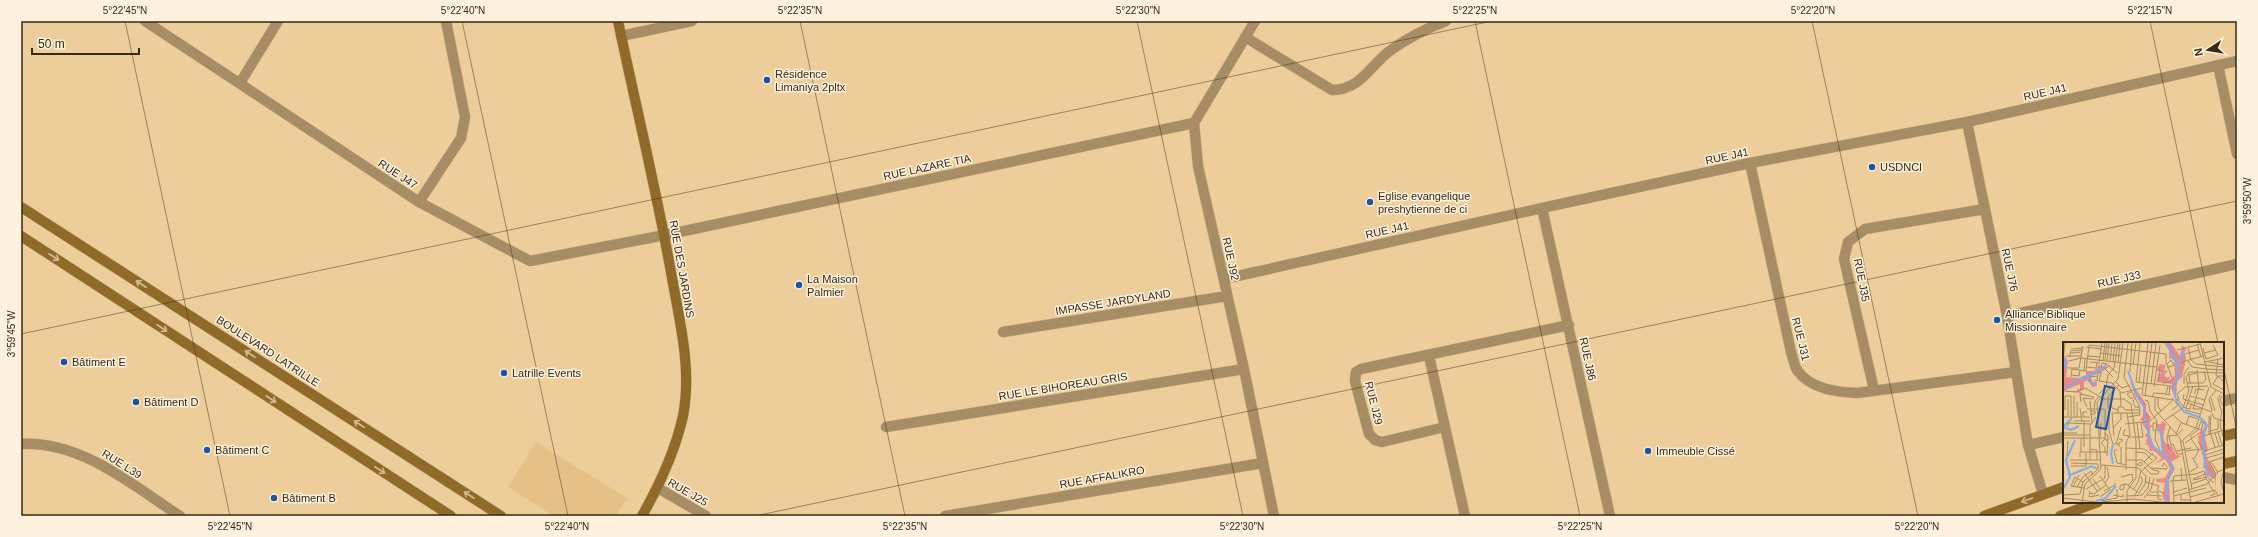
<svg xmlns="http://www.w3.org/2000/svg" width="2258" height="537" font-family="Arial,sans-serif">
<style>
.built{fill:#e5c188}
.lines{fill:none;stroke-linecap:round;stroke-linejoin:round}
.minor-casing{stroke:#c8ac80;stroke-width:11}
.secondary-casing{stroke:#c8ac80;stroke-width:11}
.minor{stroke:#a68d65;stroke-width:10}
.secondary{stroke:#906a28;stroke-width:10}
.oneway{stroke:#d2bb95}
.ticks{fill:none;stroke:#362a16;stroke-width:1;stroke-opacity:0.45}
.poi-dot{fill:#1c55a6;stroke:#fef1dd;stroke-width:1.5}
.labels{text-anchor:middle;stroke-width:3;stroke-linejoin:round;paint-order:stroke}
.poi-label{font-size:11px;fill:#362a16;stroke:#fef1dd;text-anchor:start}
.street-label{font-size:11px;fill:#362a16;stroke:#fef1dd}
.inset-river{fill:none;stroke:#7eacf1;stroke-width:2}
.inset-road{fill:none;stroke:#a48c65;stroke-width:1}
.view{fill:#1c55a6;fill-opacity:0.15;stroke:#1c55a6;stroke-width:2}
.inset-edge{fill:none;stroke:#362a16;stroke-width:2}
.neatline{fill:none;stroke:#362a16;stroke-width:1.5}
.ticks-label{font-size:10px;text-anchor:middle;fill:#362a16}
</style>
<rect width="100%" height="100%" fill="#edcd9a"/>
<path class="built" d="M536,442L627,498L616,516H554L508,487Z"/>
<g class="lines">
<g class="minor-casing">
<path id="minor" d="M145,21L419,202L530,261L665,235L1194,123
M1255,21L1194,123L1198,166L1244,369L1274,516
M621,36L692,21
M1245,37L1332,90C1361,90 1370,65 1391,50C1408,38 1427,28 1446,21
M2218,65L2237,154
M240,83L278,21
M1967,122L2007,316L2028,445L2043,494
M1750,163L1791,352C1793,357 1794,365 1797,370C1810,389 1836,392 1857,393L2016,372
M419,202L461,138L465,117L446,21
M1542,208L1610,516
M1224,279L1542,208L1750,163L1967,122L2237,61
M2007,316L2237,264
M1003,332L1227,296
M1429,356L1465,516
M1874,390L1844,259L1848,242L1865,229L1985,209
M2223,401L2237,398
M886,427L1244,369
M1445,427L1382,442L1375,440L1369,434L1355,381L1356,372L1361,369L1569,325
M21,444C82,441 132,485 180,516
M2028,445L2064,437
M2223,477L2237,480
M658,488L706,516
M945,516L1263,463"/>
</g>
<g class="secondary-casing">
<path id="secondary" d="M618,21C636,107 657,192 672,278C680,323 692,370 683,416C675,452 660,484 642,516
M21,207L501,516
M21,236L451,516
M2223,436L2237,433
M2223,464L2237,461
M1984,516L2064,487
M2060,516L2098,502"/>
</g>
<use href="#minor" class="minor"/>
<use href="#secondary" class="secondary"/>
</g>
<defs><path id="oneway-shaft" d="M-6 0H5M1.5-3L5.5 0L1.5 3" fill="none" stroke-width="1.6" stroke-linecap="round" stroke-linejoin="round"/></defs>
<g class="oneway">
<use href="#oneway-shaft" transform="translate(54 257) rotate(33)"/>
<use href="#oneway-shaft" transform="translate(141 284) rotate(-147)"/>
<use href="#oneway-shaft" transform="translate(162 328) rotate(33)"/>
<use href="#oneway-shaft" transform="translate(250 354) rotate(-147)"/>
<use href="#oneway-shaft" transform="translate(271 399) rotate(33)"/>
<use href="#oneway-shaft" transform="translate(359 424) rotate(-147)"/>
<use href="#oneway-shaft" transform="translate(380 470) rotate(33)"/>
<use href="#oneway-shaft" transform="translate(469 495) rotate(-147)"/>
<use href="#oneway-shaft" transform="translate(2027 500) rotate(160)"/>
</g>
<path class="ticks" d="M125,21L230,516M462,21L568,516M800,21L905,516M1137,21L1243,516M1475,21L1580,516M1812,21L1918,516M2150,21L2218,343M21,334L1492,21M2223,365L2237,431M755,516L2237,201"/>
<g class="poi-dot">
<circle cx="767" cy="80" r="4"/>
<circle cx="1872" cy="167" r="4"/>
<circle cx="1370" cy="202" r="4"/>
<circle cx="799" cy="285" r="4"/>
<circle cx="1997" cy="320" r="4"/>
<circle cx="64" cy="362" r="4"/>
<circle cx="504" cy="373" r="4"/>
<circle cx="136" cy="402" r="4"/>
<circle cx="207" cy="450" r="4"/>
<circle cx="1648" cy="451" r="4"/>
<circle cx="274" cy="498" r="4"/>
</g>
<g class="labels">
<g class="poi-label">
<text x="775" y="78">Résidence<tspan x="775" dy="13">Limaniya 2pltx</tspan></text>
<text x="1880" y="171">USDNCI</text>
<text x="1378" y="200">Eglise evangelique<tspan x="1378" dy="13">preshytienne de ci</tspan></text>
<text x="807" y="283">La Maison<tspan x="807" dy="13">Palmier</tspan></text>
<text x="2005" y="318">Alliance Biblique<tspan x="2005" dy="13">Missionnaire</tspan></text>
<text x="72" y="366">Bâtiment E</text>
<text x="512" y="377">Latrille Events</text>
<text x="144" y="406">Bâtiment D</text>
<text x="215" y="454">Bâtiment C</text>
<text x="1656" y="455">Immeuble Cissé</text>
<text x="282" y="502">Bâtiment B</text>
</g>
<g class="street-label">
<text transform="translate(2045 92) rotate(-13)" y="4">RUE J41</text>
<text transform="translate(1727 156) rotate(-12)" y="4">RUE J41</text>
<text transform="translate(927 167) rotate(-12)" y="4">RUE LAZARE TIA</text>
<text transform="translate(398 174) rotate(33)" y="4">RUE J47</text>
<text transform="translate(1387 230) rotate(-13)" y="4">RUE J41</text>
<text transform="translate(1231 259) rotate(78)" y="4">RUE J92</text>
<text transform="translate(682 269) rotate(80)" y="4">RUE DES JARDINS</text>
<text transform="translate(2010 270) rotate(78)" y="4">RUE J76</text>
<text transform="translate(2119 279) rotate(-13)" y="4">RUE J33</text>
<text transform="translate(1862 280) rotate(79)" y="4">RUE J35</text>
<text transform="translate(1113 302) rotate(-9)" y="4">IMPASSE JARDYLAND</text>
<text transform="translate(1801 339) rotate(76)" y="4">RUE J31</text>
<text transform="translate(268 351) rotate(33)" y="4">BOULEVARD LATRILLE</text>
<text transform="translate(1588 359) rotate(78)" y="4">RUE J86</text>
<text transform="translate(1063 386) rotate(-9)" y="4">RUE LE BIHOREAU GRIS</text>
<text transform="translate(1374 403) rotate(76)" y="4">RUE J29</text>
<text transform="translate(122 464) rotate(32)" y="4">RUE L39</text>
<text transform="translate(1102 477) rotate(-10)" y="4">RUE AFFALIKRO</text>
<text transform="translate(688 492) rotate(30)" y="4">RUE J25</text>
</g>
</g>
<g transform="translate(2063 342)">
<rect width="161" height="161" fill="#edcd9a"/>
<path d="M101,1H108L117,14L119,3L124,8L121,9L123,16L119,35L114,39L113,58L109,47H107L109,42L94,40L95,32H99L94,27L97,22L103,23L101,28L105,29L101,33L104,36L107,34L106,39L112,33L111,18L106,16V8ZM1,13L5,19L3,35L17,36L23,33V29H31L37,22L38,26L43,23L44,25L40,29L27,35L30,40H34V44L29,45L25,38L21,40V47L17,49L20,52L8,49H14V46L17,48V42L0,49ZM137,74L144,81L141,92L145,108L142,112L153,133V147L152,137L142,133L143,126H140L141,119L135,95L142,84ZM87,79V83H90L87,86V93L91,104L97,110L99,109L97,89H94V82H98L99,79L103,82L100,95L102,101L109,104L113,113L118,114L108,120L112,127L106,137L107,160H98L102,159L99,154L102,141L94,140L93,137L102,136L107,127L105,122L102,117L91,122L99,116L91,109H87L85,103L82,102L84,99L81,98L85,97L82,93L85,90L78,80Z" fill="#e68a8c"/>
<path d="M67,39L83,62V69L88,76L85,79L77,78L80,74V62L72,53Z" fill="#ef7d83"/>
<path class="inset-river" d="M104,1L115,25L116,33L110,47L114,60L121,70L136,75M115,21L121,9M0,27L3,23L1,15M65,29L74,54L81,65L82,79M25,34L26,39L33,42M16,37L33,31L43,23M3,47L16,37M137,76L144,83L140,95L142,124L145,131L150,134M83,81L89,104L103,114M0,85L8,88L16,84M0,85L9,76M95,86L98,92L100,112M103,114L110,125L105,138L103,157L105,160M50,122L48,111L50,103M7,133L29,124L34,127M0,147L7,135L3,118L12,98M33,159L43,156L53,144"/>
<path class="inset-road" d="M77,1L73,40L108,44M85,1L79,53L110,58M137,1L148,45M134,2L138,15M23,5L38,7M125,5L128,18L133,22L142,23M140,6L143,17L155,13L150,3M8,7L20,6M114,8L137,2M7,9L19,8M37,11L58,14M141,11L153,8M122,12L136,8M3,14H18M25,14L37,15M7,15V11L19,10M155,17L153,33L161,40M40,18L42,1M42,18L44,1M0,19L2,1M6,19L18,16L94,25M44,19L46,1M125,19L129,25L143,27M27,20L36,21L39,1M47,20L49,1M50,20L52,1M142,20L161,16M146,20L161,23M55,21L57,1M70,22L73,1M104,22L109,36M122,23L119,20L140,14M143,23L161,25M46,24L42,27L50,35M23,25L33,26L34,21M5,26H16L20,4M38,26L39,21L44,22L54,31M104,26L111,23L108,18L104,22M143,27L161,28M94,28H97L95,40M134,28L136,45L130,67H139M21,29L22,17M67,30L69,1M38,31L36,39L49,41L57,49L58,64M9,33L16,34L17,28M161,34H155L150,42L161,48M8,35L9,27L23,29L26,3L103,12V22M31,38L34,39L35,31L39,30M27,39V35L35,34M53,40L59,46L67,43M76,40L78,24M100,41L107,40L111,35M124,41H140L143,37L141,29M127,41L126,33L134,31M88,42L93,1M121,42V32L126,25M91,45L97,3M148,45L161,52M0,49L13,50L22,46L41,57H61L68,62L73,99V136L64,149V160M68,50L64,52L68,57L71,55M58,51L79,46M36,52L43,45L45,33L51,26L55,1M103,52L106,53L107,44M121,52L120,57L140,63M131,52L133,47L141,48M157,53L155,57L158,68M11,54V75M82,54L89,1M127,54L142,58M159,54L157,58L161,65M89,55L91,51L103,52L105,44M92,56V68L117,96L128,160M95,56V64L98,69M109,56L115,63L109,68M148,56L152,69M48,57L49,66L55,68M72,57L70,59L72,65H77M114,57L122,66L127,67L128,62M82,58L85,59L87,69L94,79L92,97L97,108M116,58L114,52L122,45L145,44M27,59L29,81M14,60V75M18,60L17,52L31,55M125,61L149,70M24,65L20,56L30,57L31,55M17,66L19,79M123,66L130,44M24,67H41M31,67L32,59L36,54M42,67V96L44,99M45,67V55L56,43M159,67L157,83L161,98M2,68V54H8V74M62,68H77M122,68L137,72M46,69V89L50,102H56M149,69L146,57L153,48M24,70H20V75H27M49,71H77M49,71L51,94M55,71V65H60L62,68M149,71L151,76L161,79M27,72H32V69H27M110,73L119,81L138,88M148,73L147,89L152,105M5,74V57M146,74V93M0,75H18M65,75L77,73L76,63L61,35L65,1M102,78L120,66L126,48L123,36L126,30L161,31M11,79H27M74,81L77,106M62,82L87,79L110,58M123,83L126,74L135,77M5,85V81L28,82M50,86L58,77V71M62,87L60,93L66,94M93,89L90,88V81H94M147,89L155,87V77M155,90L159,103M0,91H14M41,91L45,94L44,114M152,91L156,104M113,92L118,81M0,93H27M105,94L114,93L120,87M106,94L108,103L110,102L114,112H119M140,94L161,88M37,95L38,81M65,95H80L78,81M0,96H42M129,96L127,94L135,88L138,79M128,97L136,108L131,117M120,99L129,147M117,101L133,86L146,45M122,101L138,90L140,81L138,79M53,102L58,85M21,105V79M56,105V101L60,98L56,97M58,105V122M63,106L81,107L94,116L78,129L75,140L70,148M27,107L34,108V118M54,107L51,109L54,121L63,123M106,108L104,96L107,84M113,109L128,106M123,109L139,107L135,99M141,109L161,103M18,110V96M73,110L82,111L89,118M42,111V105L38,101L42,97M142,113L161,107M4,114L5,99M17,115V110H44M143,116L161,111M7,118H37M27,118V84L33,75M63,118H79L90,128L96,129M81,120L90,111M148,120L155,130M73,122L78,124L80,122L78,120L75,122M38,123L75,126L83,134L82,142L76,151L63,142H62L58,143L57,144V148L61,147V142M8,124H23V111M81,125L88,132H95L96,129M88,126L104,127V125L101,121L99,125M118,126L119,138M63,128V101L67,92L64,71M126,130L135,125L129,115M21,131L34,149M160,131L158,140L161,151M153,132L146,120L161,115M37,134L47,148L37,155M58,135L69,132L70,138L65,143M30,137L37,147M130,137L142,132M130,138L144,135L151,141M107,139L123,138M110,139L111,134L133,132L141,129L143,137M110,139L111,160M20,140L12,135L8,144L21,146M83,140L96,144L94,148L100,151M145,140L152,152L147,154M42,141L46,135L44,125M128,142L143,137L146,140M10,145L16,133M14,145L20,135L28,129L30,133M23,147L42,136V123M125,148L144,142L155,130L161,127M27,149L26,155L36,153M41,149L52,143V141M87,150H95V157L99,158M111,150L124,146M27,151L31,152L43,143M0,153L17,152L20,140L35,127V122L8,121M50,153L60,155V152M84,153L98,154M118,153V158H128M64,154L79,153L85,146L87,135M111,154L143,146M71,155L79,140V136L77,135M127,155L152,148L155,153M0,156L33,160M81,156L88,147L91,136M38,159L54,156V147M19,160L22,142L38,127L34,60L55,37L60,1M39,160L70,157L98,160M132,160L161,152"/>
<path class="view" d="M42,44L51,46L43,87L33,85Z"/>
<rect width="161" height="161" class="inset-edge"/>
</g>
<rect width="2258" height="537" fill="none" stroke="#fef1dd" stroke-width="44"/>
<g transform="translate(2208 50) rotate(258)" stroke="#fef1dd" stroke-width="3" paint-order="stroke">
<path d="M0-3L7 15L0 10L-7 15Z" fill="#362a16"/>
<text y="-6" font-size="11" font-weight="bold" text-anchor="middle" fill="#362a16">N</text>
</g>
<path d="M32 48v6h107v-6" fill="none" stroke="#362a16" stroke-width="2"/>
<text x="38" y="48" font-size="12" fill="#362a16" stroke="#fef1dd" stroke-width="3" paint-order="stroke">50 m</text>
<rect x="22" y="22" width="2214" height="493" class="neatline"/>
<g class="ticks-label">
<text x="125" y="14">5°22'45"N</text>
<text x="463" y="14">5°22'40"N</text>
<text x="800" y="14">5°22'35"N</text>
<text x="1138" y="14">5°22'30"N</text>
<text x="1475" y="14">5°22'25"N</text>
<text x="1813" y="14">5°22'20"N</text>
<text x="2150" y="14">5°22'15"N</text>
<text transform="translate(2247 201) rotate(-90)" y="4">3°59'50"W</text>
<text transform="translate(11 334) rotate(-90)" y="4">3°59'45"W</text>
<text x="230" y="530">5°22'45"N</text>
<text x="567" y="530">5°22'40"N</text>
<text x="905" y="530">5°22'35"N</text>
<text x="1242" y="530">5°22'30"N</text>
<text x="1580" y="530">5°22'25"N</text>
<text x="1917" y="530">5°22'20"N</text>
</g>
</svg>
